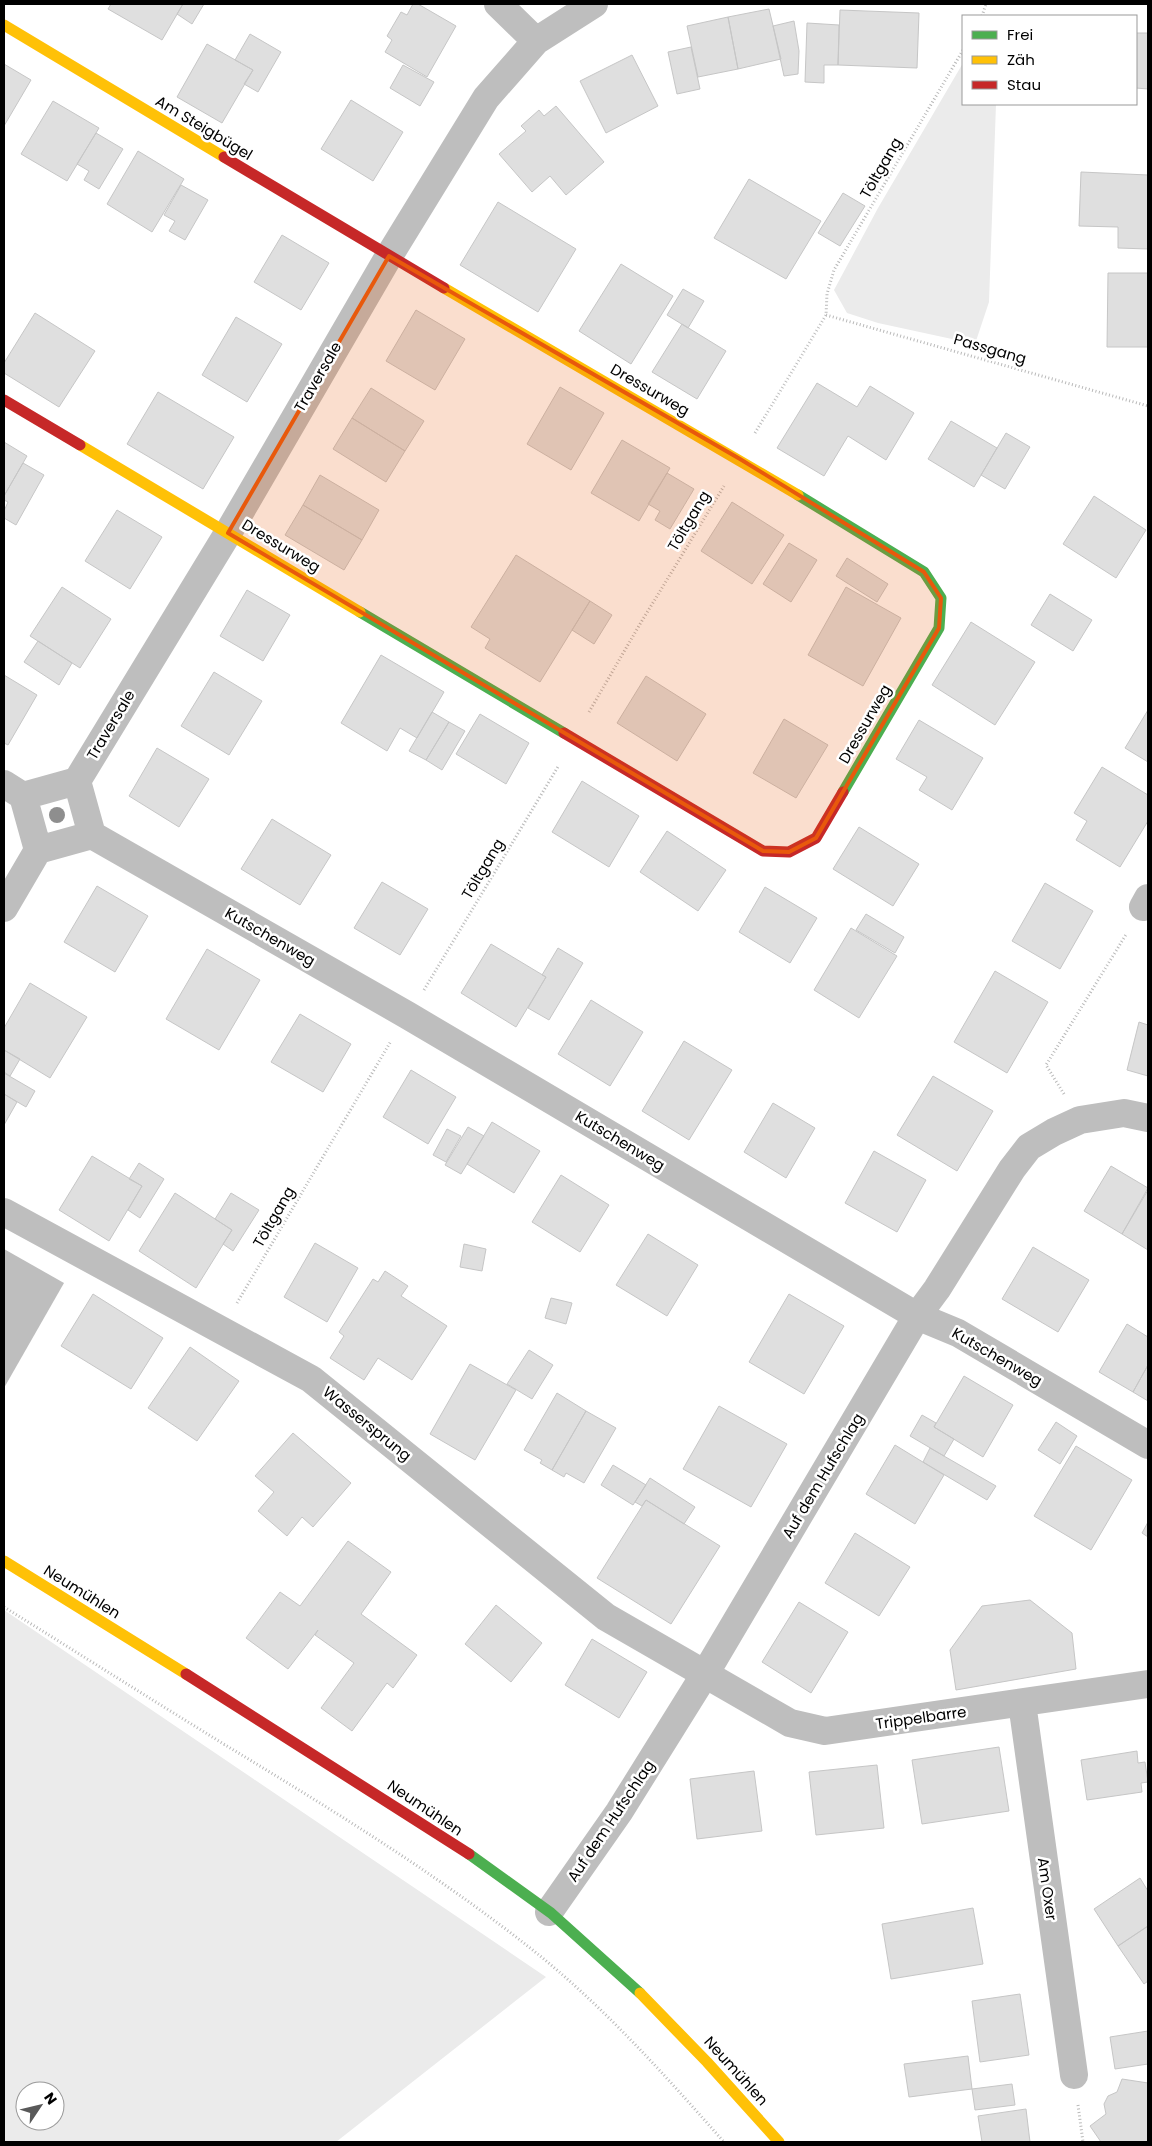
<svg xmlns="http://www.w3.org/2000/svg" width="1152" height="2146" font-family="Poppins,sans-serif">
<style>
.green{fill:#ebebeb;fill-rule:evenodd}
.water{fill:#bebebe}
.building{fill:#dfdfdf;stroke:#c6c6c6}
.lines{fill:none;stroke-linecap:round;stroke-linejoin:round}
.path{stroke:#b9b9b9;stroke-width:3;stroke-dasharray:1 2.5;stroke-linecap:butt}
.street{stroke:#bebebe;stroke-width:28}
.fast{stroke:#4caf50;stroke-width:11}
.slow{stroke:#ffc107;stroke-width:11}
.jam{stroke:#c62828;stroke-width:11}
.tree{fill:#8e8e8e}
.marked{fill:#e8590c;fill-opacity:0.2;stroke:#e8590c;stroke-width:4;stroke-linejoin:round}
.labels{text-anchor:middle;stroke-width:5;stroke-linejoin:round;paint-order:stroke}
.street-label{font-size:15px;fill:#000;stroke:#fff}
</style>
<rect width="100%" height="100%" fill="#fff"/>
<path class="green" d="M963,63V104H996L989,302L975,344L878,323L847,313L834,290L878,208Z
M4,1610L546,1977L336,2142H4ZM25,2091H55V2121H25Z"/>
<path class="water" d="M4,1249L64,1283L4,1388Z"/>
<path class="building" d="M111,4H183L162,40L108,9Z
M183,4H204L192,24L177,14Z
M413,4H418L456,26L427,77L385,52L392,40L387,36L401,12L407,15Z
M769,9L781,59L738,69L728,17Z
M840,10L919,13L917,68L838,65Z
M728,17L738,69L698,77L687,26Z
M794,21L799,51L798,74L784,76L773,26Z
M807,23L839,25L838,65H824V83L805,82Z
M1136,33H1148V89L1136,88Z
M250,34L281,52L258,92L244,84L253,70L235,60Z
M207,44L253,70L222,123L177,97Z
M691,47L700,89L677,94L668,52Z
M632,55L658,106L606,133L580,81Z
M4,64L31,80L4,126Z
M403,65L434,82L420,106L390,88Z
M351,100L403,132L373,181L321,149Z
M53,101L99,128L67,181L21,154Z
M556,106L604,162L566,195L550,176L532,192L499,154L526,131L521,126L539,110L544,116Z
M96,133L123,149L99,189L84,180L89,171L77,164Z
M138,151L184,179L152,232L107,204Z
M1081,172L1148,175V249L1118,248V227L1079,226Z
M749,179L821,221L786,279L714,238Z
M181,185L208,200L185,240L169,231L175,221L164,215Z
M843,193L865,206L840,246L818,233Z
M498,202L576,249L538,312L460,265Z
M282,235L329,263L301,310L254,282Z
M621,264L673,296L631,364L579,331Z
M1108,273H1148V347H1107Z
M683,289L704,301L688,328L667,315Z
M416,310L465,339L435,390L386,361Z
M35,313L95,351L59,407L4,373V363Z
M236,317L282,344L247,402L202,375Z
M682,324L726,351L697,399L652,372Z
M817,383L857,407L870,386L914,413L886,460L848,436L824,476L777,448Z
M560,387L604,413L571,470L527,444Z
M371,388L424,421L405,451L352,418Z
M158,392L234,437L203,489L127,444Z
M352,418L405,451L386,482L333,449Z
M951,421L997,448L974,487L928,459Z
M1006,433L1030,447L1005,489L981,475Z
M622,440L670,468L639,521L591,493Z
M4,442L27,456L4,496Z
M23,463L44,475L16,525L4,518V511L8,502L4,500V496Z
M667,473L694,489L670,529L655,520L660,511L648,504Z
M320,475L379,510L362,540L303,505Z
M1094,496L1146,530L1116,578L1063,544Z
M732,502L784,535L752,584L701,551Z
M303,505L362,540L344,570L285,535Z
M117,510L162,537L130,589L85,561Z
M789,543L817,560L791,602L763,584Z
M516,555L590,601L540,682L485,648L490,639L471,627Z
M847,558L888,584L877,602L836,576Z
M62,587L111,619L80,668L30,636Z
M846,587L901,618L863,686L808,655Z
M247,590L290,615L263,661L220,636Z
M1050,594L1092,620L1073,651L1031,625Z
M590,601L612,615L594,644L572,630Z
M971,622L1035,662L995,725L932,685Z
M38,641L72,663L59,685L24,662Z
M381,655L444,692L417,738L400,728L387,751L341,723Z
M214,672L262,701L229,755L181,726Z
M4,675L37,695L8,745L4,743Z
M646,676L706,714L677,761L617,723Z
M1148,710V762L1125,748Z
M432,712L449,722L426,760L409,751Z
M480,714L529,743L506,784L456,754Z
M784,719L828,745L796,798L753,773Z
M919,720L983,758L952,810L919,790L927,777L896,759Z
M449,722L465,731L442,770L426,760Z
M157,748L209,779L179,827L129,796Z
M1102,767L1148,795V821L1120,867L1076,840L1087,821L1074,813Z
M582,781L639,816L609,867L552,832Z
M272,819L331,855L300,905L241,869Z
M859,827L919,864L893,906L833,869Z
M667,831L726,870L698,911L640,872Z
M382,882L428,909L400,955L354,928Z
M1045,883L1093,911L1060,969L1012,941Z
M97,886L148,916L115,972L64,942Z
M765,887L817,918L790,963L739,932Z
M866,914L904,937L895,953L856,930Z
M851,928L897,956L859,1018L814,990Z
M491,944L546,977L516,1027L461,993Z
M558,948L583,963L549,1020L528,1008L546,977L542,975Z
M207,949L260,980L219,1050L166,1019Z
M995,971L1048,1002L1007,1073L954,1042Z
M30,983L87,1017L50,1078L4,1050V1028Z
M591,1000L643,1032L610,1086L558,1054Z
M300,1014L351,1044L323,1092L271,1062Z
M1139,1022L1148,1025V1076L1127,1070Z
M684,1041L732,1070L689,1140L642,1111Z
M4,1050L20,1059L10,1076L4,1072Z
M411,1070L456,1097L428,1144L383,1117Z
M4,1073L35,1091L26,1107L4,1094Z
M933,1076L993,1111L957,1171L897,1135Z
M4,1094L17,1102L4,1125Z
M773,1103L815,1128L786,1178L744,1152Z
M492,1122L540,1151L514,1193L467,1164Z
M468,1127L484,1136L461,1174L445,1165Z
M447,1129L461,1136L446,1162L433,1155Z
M874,1151L926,1180L897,1232L845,1203Z
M92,1156L142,1186L109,1241L59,1210Z
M139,1163L164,1179L140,1218L128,1210L142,1186L129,1179Z
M1111,1166L1148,1188L1122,1234L1084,1211Z
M561,1175L609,1205L580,1252L532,1222Z
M1148,1190V1250L1122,1234Z
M175,1193L232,1230L196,1288L139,1251Z
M231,1193L259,1210L233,1251L223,1244L232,1230L215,1219Z
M648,1234L698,1265L667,1316L616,1285Z
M315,1243L358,1268L327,1322L284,1297Z
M464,1244L486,1249L482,1271L460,1267Z
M1033,1247L1089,1280L1058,1332L1002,1299Z
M385,1271L408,1286L401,1296L447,1326L412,1380L378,1358L364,1380L330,1358L344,1336L339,1332L373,1279L378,1282Z
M93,1294L163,1338L131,1389L61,1346Z
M789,1294L844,1326L804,1394L749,1362Z
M551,1298L572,1303L566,1324L545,1318Z
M1127,1324L1148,1337V1365L1133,1392L1099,1372Z
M190,1347L239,1381L197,1441L148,1408Z
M529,1350L553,1365L532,1399L507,1384Z
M470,1364L516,1390L475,1460L430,1434Z
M1148,1365V1401L1133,1392Z
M964,1376L1013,1405L983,1457L934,1427Z
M557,1393L586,1411L552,1470L540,1463L542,1460L524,1450Z
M719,1406L787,1444L751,1507L683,1469Z
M586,1411L616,1428L584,1483L566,1473L564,1477L552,1470Z
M922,1415L936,1423L934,1427L954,1439L944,1456L910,1436Z
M1056,1422L1077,1436L1060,1464L1038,1450Z
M293,1433L351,1483L313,1527L302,1517L287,1536L258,1511L274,1492L255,1476Z
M895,1445L944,1475L915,1524L866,1494Z
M1076,1446L1132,1480L1091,1550L1034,1516Z
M930,1448L996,1486L987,1500L923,1462Z
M613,1465L646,1485L633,1505L601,1485Z
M650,1478L695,1507L684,1524L646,1500L642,1506L635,1502Z
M646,1500L720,1546L671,1624L597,1578Z
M1148,1522V1537L1142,1533Z
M855,1533L910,1567L879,1616L825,1583Z
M348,1541L391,1572L361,1614L417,1655L393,1688L387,1683L352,1731L321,1708L354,1663L315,1635L318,1630L288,1669L246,1638L280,1592L300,1606Z
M1030,1600L1072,1633L1076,1669L956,1690L950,1650L982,1606Z
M799,1602L848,1632L811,1693L762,1662Z
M496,1605L542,1643L511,1682L465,1644Z
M592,1639L647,1672L619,1718L565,1685Z
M999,1747L1009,1811L922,1824L912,1760Z
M1137,1751L1138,1763L1145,1762L1148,1782L1141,1783L1142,1792L1087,1800L1081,1760Z
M877,1765L884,1828L816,1835L809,1772Z
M754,1771L762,1831L697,1839L690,1779Z
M1140,1878L1148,1891V1926L1118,1946L1094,1909Z
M973,1908L983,1964L891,1979L882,1924Z
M1148,1926V1981L1144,1984L1118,1946Z
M1020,1994L1029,2055L980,2062L972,2001Z
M1148,2031V2064L1115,2069L1110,2037Z
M968,2056L972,2089L909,2097L904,2064Z
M1122,2079L1148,2083V2142H1101L1090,2126L1106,2114L1104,2104L1108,2096L1117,2092Z
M1012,2084L1015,2105L975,2110L972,2089Z
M1026,2109L1030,2142H982L978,2116Z"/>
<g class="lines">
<path class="path" d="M982,16L986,4
M826,315L1148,406
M755,433L826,315L827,294L834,270L963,50
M589,712L640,624L724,486
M424,990L559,765
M1064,1094L1046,1065L1127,933
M237,1303L391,1041
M4,1607C78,1653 152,1700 227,1746C329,1808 432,1871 525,1944C600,2002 662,2072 724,2142
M1078,2105L1083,2142"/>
<path class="street" d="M498,4L536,41
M77,781L92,835L38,850L23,796L77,781L228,533L389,256L486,98L536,41L594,4
M4,784L23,796
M92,835L407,1015L917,1316L958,1333L1148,1445
M1143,907L1148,898
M4,908L38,850
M4,1212L311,1379L606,1617L790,1723L825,1731L1148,1684
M1022,1703L1074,2075
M549,1912L619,1812L705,1674L917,1316L937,1289L1012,1169L1029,1147L1054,1132L1080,1120L1124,1113L1148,1118"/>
<path class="fast" d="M798,495L924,572L941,598L939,628L843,792
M360,612L564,733
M469,1854L551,1913L640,1993"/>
<path class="slow" d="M4,25L224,157
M444,288L798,495
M80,445L360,612
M4,1561L186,1674
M640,1993L707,2062L779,2142"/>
<path class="jam" d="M224,157L444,288
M4,400L80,445
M564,733L763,851L789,852L816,838L843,792
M186,1674L469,1854"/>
</g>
<circle class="tree" cx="57" cy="815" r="8"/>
<path class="marked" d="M389,256L740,459L924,572L941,598L939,628L816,838L789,852L763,851L228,533Z"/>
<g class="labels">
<g class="street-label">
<text transform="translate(204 128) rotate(31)" y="5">Am Steigbügel</text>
<text transform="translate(881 168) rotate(-60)" y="5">Töltgang</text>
<text transform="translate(990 349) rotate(16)" y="5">Passgang</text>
<text transform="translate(318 377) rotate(-60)" y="5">Traversale</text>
<text transform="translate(650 390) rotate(30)" y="5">Dressurweg</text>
<text transform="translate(689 521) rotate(-59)" y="5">Töltgang</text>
<text transform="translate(281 546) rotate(31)" y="5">Dressurweg</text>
<text transform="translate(865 724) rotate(-60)" y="5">Dressurweg</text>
<text transform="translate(111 725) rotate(-59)" y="5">Traversale</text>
<text transform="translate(483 869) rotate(-59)" y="5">Töltgang</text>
<text transform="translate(270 937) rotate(30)" y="5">Kutschenweg</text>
<text transform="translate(620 1141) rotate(31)" y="5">Kutschenweg</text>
<text transform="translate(274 1217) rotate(-60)" y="5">Töltgang</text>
<text transform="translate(997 1357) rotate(30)" y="5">Kutschenweg</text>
<text transform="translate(367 1424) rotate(39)" y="5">Wassersprung</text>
<text transform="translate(823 1476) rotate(-59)" y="5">Auf dem Hufschlag</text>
<text transform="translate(82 1592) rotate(32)" y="5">Neumühlen</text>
<text transform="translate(921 1718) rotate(-8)" y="5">Trippelbarre</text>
<text transform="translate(425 1808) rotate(34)" y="5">Neumühlen</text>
<text transform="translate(611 1821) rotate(-56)" y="5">Auf dem Hufschlag</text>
<text transform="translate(1047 1889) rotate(82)" y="5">Am Oxer</text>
<text transform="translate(736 2071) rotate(48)" y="5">Neumühlen</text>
</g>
</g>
<rect width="1152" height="2146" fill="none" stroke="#000000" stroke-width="10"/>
<rect x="962" y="15" width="175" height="90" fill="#ffffff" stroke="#999999"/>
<rect x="972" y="31" width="25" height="8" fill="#4caf50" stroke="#999999"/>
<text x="1007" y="40" font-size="15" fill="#000000">Frei</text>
<rect x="972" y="56" width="25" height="8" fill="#ffc107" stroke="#999999"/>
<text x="1007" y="65" font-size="15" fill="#000000">Zäh</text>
<rect x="972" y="81" width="25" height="8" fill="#c62828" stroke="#999999"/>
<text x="1007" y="90" font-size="15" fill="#000000">Stau</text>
<g transform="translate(40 2106) rotate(55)"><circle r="24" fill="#ffffff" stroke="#999999"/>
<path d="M0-4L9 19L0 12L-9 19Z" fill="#595959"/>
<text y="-8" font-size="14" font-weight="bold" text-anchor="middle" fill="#000000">N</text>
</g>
</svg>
